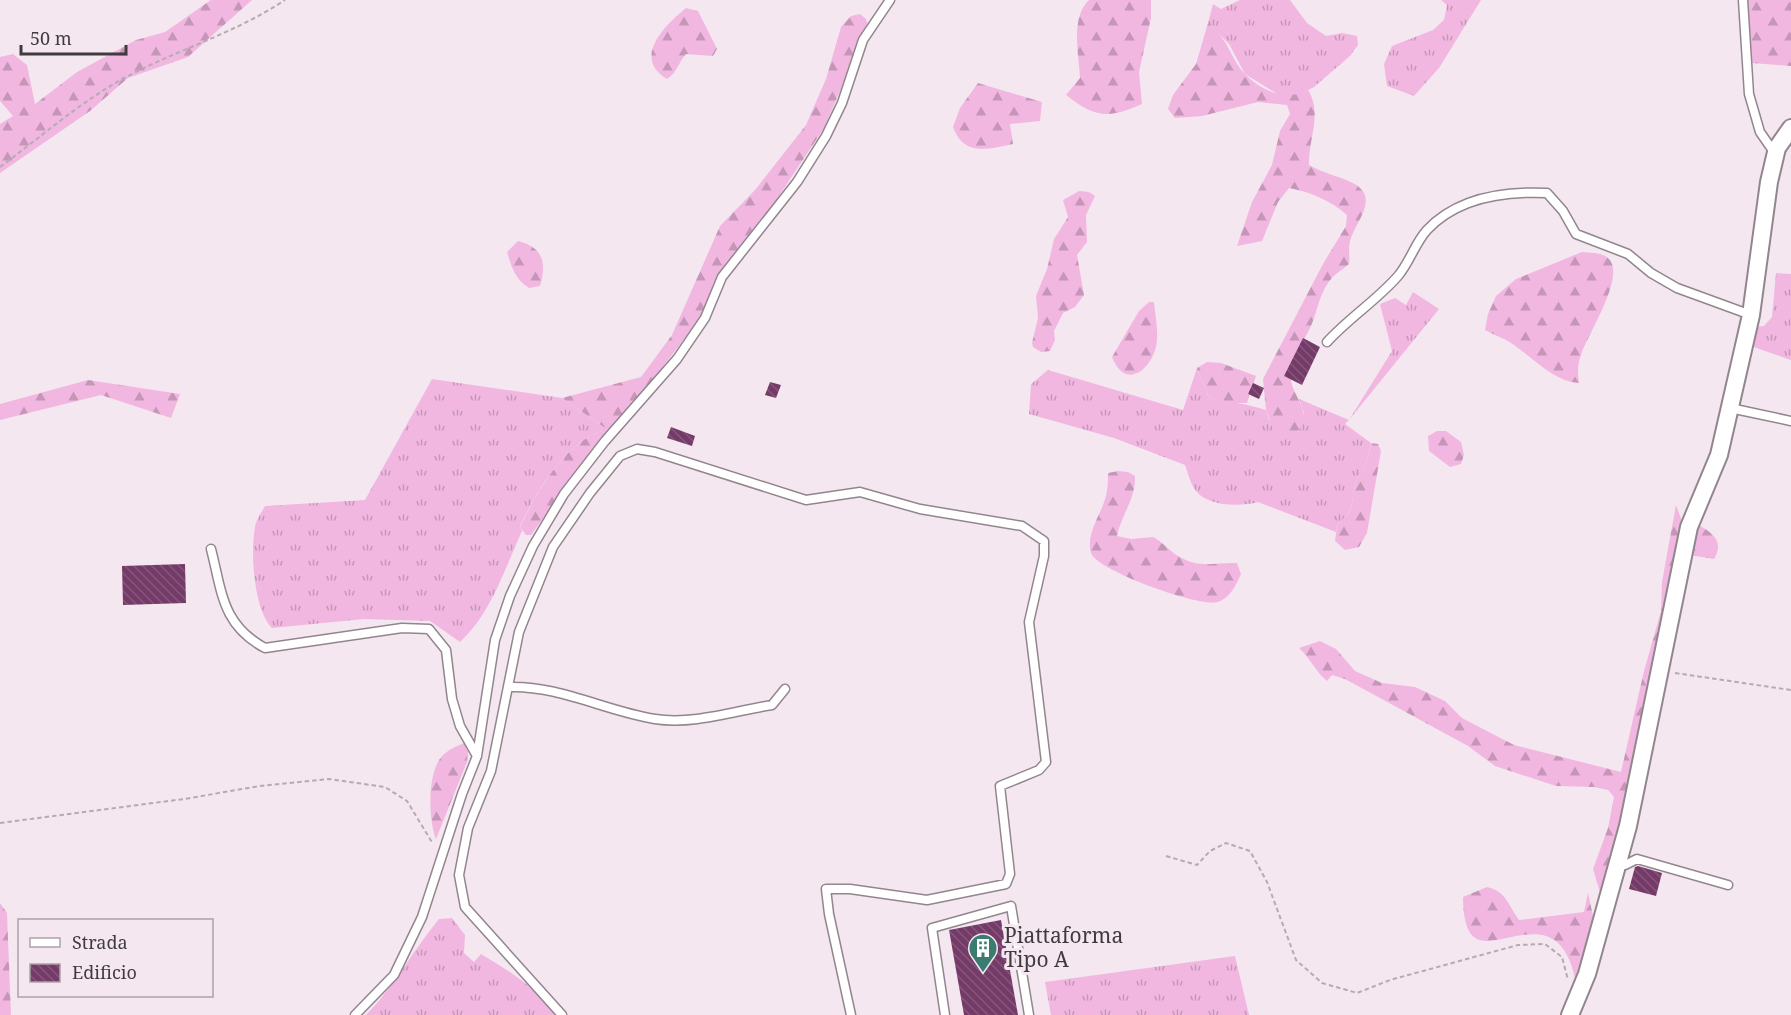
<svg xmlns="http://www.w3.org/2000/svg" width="1791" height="1015" font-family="'Noto Serif',serif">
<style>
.grass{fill:url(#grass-tufts)}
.forest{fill:url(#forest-firs)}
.building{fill:url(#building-back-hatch)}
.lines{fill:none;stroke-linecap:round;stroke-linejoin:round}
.lane-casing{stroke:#92868e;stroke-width:11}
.street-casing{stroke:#92868e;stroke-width:20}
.path{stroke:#b5abb2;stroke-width:2;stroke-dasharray:4.5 3;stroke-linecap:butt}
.lane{stroke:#fff;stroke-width:8}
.street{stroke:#fff;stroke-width:16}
.labels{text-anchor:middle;stroke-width:6;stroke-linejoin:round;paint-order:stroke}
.poi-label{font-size:21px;fill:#403b3e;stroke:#f4e7f0;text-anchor:start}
</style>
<defs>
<pattern id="grass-tufts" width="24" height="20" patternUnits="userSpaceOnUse" patternTransform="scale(1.5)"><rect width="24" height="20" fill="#f2b7e1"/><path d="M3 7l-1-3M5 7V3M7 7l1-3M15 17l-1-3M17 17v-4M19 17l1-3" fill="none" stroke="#c596b8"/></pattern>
<pattern id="forest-firs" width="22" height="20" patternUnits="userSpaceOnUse" patternTransform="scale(1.5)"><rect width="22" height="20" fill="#f2b7e1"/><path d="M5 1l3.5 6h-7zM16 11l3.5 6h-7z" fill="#c596b8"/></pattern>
<pattern id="building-back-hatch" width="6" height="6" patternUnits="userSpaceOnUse" patternTransform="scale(1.5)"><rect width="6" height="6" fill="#753b68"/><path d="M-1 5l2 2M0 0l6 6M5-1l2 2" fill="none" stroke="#85567b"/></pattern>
</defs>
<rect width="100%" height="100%" fill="#f4e7f0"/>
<path class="grass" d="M1240,0H1290L1307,23L1326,36L1342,33L1357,36L1358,45L1350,56L1314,87L1297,96L1279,95L1245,74L1229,44L1208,23L1213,4L1221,9Z
M1441,0H1481L1439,68L1414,96L1387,86L1384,64L1392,46L1433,30L1444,20L1447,5Z
M1776,273L1791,274V360L1751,346L1754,327L1764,326L1772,317Z
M1413,292L1439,309L1349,420L1345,424L1371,443L1367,461L1355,483L1351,510L1337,526L1336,532L1258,502C1240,507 1205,507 1194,488C1190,482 1188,473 1185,465L1114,438L1029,414L1031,384L1048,370L1183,410L1197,368L1209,398C1229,402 1248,404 1266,410L1269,420L1298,432L1304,413L1299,399L1349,420L1392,351L1380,304L1395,298L1406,305Z
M432,379L562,398L608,430L606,433L601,431C564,444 536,493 520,526L522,531C505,568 491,614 460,642L430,621L364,619L272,628C254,610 250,553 255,527C256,520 262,512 265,506L365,500Z
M452,918L465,935L464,953L474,962L481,954C510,971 537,989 557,1015H366C394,987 413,950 439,919Z
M1235,956L1249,1015H1051L1045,982Z"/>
<path class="forest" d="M211,0H252L188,57L128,78L90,111L0,173V124L13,116L0,101V57L13,54L27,65L35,104L77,72L136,40L165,32Z
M1089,0H1151V18L1139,72L1142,104C1109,119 1095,118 1066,95L1080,78C1079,54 1070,18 1089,0Z
M1747,0H1791V66L1752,63Z
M686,8L698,11L717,49L713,56L686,54C678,63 677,73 667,79C632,58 664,26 686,8Z
M860,14L866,19L868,26L824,128L755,232L729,261L706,311L644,391L608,430L562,398L641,377L672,335L720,226L755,190L806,125L826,79L841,27L851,16Z
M1208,23C1230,41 1229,56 1244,73C1261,91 1287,102 1308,90C1323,114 1308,139 1309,165C1323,173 1338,176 1353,183C1381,198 1355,222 1350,241C1348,248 1350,257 1349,264C1342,270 1333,275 1328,283C1318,297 1317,315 1309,330C1302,344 1293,357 1291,373C1287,396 1321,413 1292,437H1284L1274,431L1266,410L1263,379L1323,264L1346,226L1347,215C1330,200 1310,192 1289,188L1278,202L1262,241L1237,246L1252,202L1272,165L1280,131L1290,114L1287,105L1258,102L1202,116L1175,118L1168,109L1173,95L1196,64Z
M978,83L1042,102L1040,121L1010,124L1013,144C988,149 964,157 953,127L960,108Z
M1079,191L1089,192L1095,196L1086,215L1087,242L1077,255L1084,295L1075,307L1063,313L1054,331L1055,340L1050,351L1041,352L1033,347L1032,343L1038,318L1036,296L1047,269L1054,239L1068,217L1063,200Z
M518,241C543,247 547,263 540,286L529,288C515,279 512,268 507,252Z
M1582,252C1590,253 1602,252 1609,259C1626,277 1587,335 1581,355C1577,365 1578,373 1579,383C1556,382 1536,361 1518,348C1509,340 1496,336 1485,330L1488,314L1496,296L1516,279Z
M1149,302H1154C1155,314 1158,328 1157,340C1155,367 1126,393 1112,357L1139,311Z
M1207,362L1221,363L1256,376L1247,403H1227L1209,398L1197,368Z
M88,380L180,394L171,418L101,395L0,420V404Z
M601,431L606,433L531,535H526L520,527C536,493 564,444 601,431Z
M1437,431H1446L1461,442L1464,455L1461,464L1450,467L1429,451L1428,436Z
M1371,443L1378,444L1381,451L1367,533L1359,547L1345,550L1335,541L1337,526L1351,510L1355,483L1367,461Z
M1118,471L1128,472L1135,476C1136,499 1121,515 1117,536L1131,539L1153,537C1163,542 1170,552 1180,557C1200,569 1216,562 1237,563L1241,574C1236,585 1230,598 1218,602C1200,608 1096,570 1091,553C1085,531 1104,512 1107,491C1108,485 1108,478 1108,473Z
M1676,505L1683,524L1656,661L1642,714L1633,774L1602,899L1593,869L1608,828L1614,797L1608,790L1594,787L1556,786L1495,766L1468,746L1345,679L1332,675L1327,681C1315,671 1311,659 1299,648L1320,641L1336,649L1355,671L1382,683L1415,687L1445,701L1462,718L1514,745L1621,772L1644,671L1661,611L1662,582Z
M1699,525C1714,534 1724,542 1714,559L1689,555Z
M464,743L468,752L467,762L436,839C428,819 427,771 443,755C448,750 457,746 464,743Z
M1487,887C1506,891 1509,906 1519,920L1584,912L1588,893L1594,920L1576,983C1559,891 1491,963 1470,933C1464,923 1463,908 1463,897Z
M0,903L7,913L11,1015H0Z"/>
<path class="building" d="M1303,338L1320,347L1302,385L1284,376Z
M770,382L781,385L776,398L765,395Z
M1253,383L1264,388L1259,399L1248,394Z
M671,427L695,436L692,446L667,438Z
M185,564L186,603L123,605L122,566Z
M1638,866L1662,873L1656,896L1629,889L1635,867Z
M1001,920L1018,1015H964L949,930Z"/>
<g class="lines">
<g class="lane-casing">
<path id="lane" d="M1743,0L1749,94L1760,132L1776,155
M1327,342C1349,318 1377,300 1398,276C1410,262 1415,243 1427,230C1458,197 1505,191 1547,193L1563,211L1576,234L1628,254L1651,273L1677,288L1751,315
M1730,408L1791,421
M211,549C222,592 222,625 265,648L402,628L429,629L446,650L452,699L460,726L477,756
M508,687C559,685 605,711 655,719C693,725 734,711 772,705L785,689
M1618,862L1625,865L1637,859L1728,885
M355,1015L394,975L422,917L462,794L477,756L495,640L510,596L533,546L564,494L605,441L677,359L705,318L722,277L797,182L826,136L842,103L863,40L890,0
M562,1015L465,907L459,875L468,828L491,771L519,632L553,547L590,493L620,456L637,449L655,452L806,500L860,492L920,509L1022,526L1044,541V556L1029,622L1046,762L1039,770L1000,786L1010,874L1006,884L927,900L850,889H826L829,914L851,1015
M945,1015L932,928L1011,906L1029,1015"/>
</g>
<g class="street-casing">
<path id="street" d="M1570,1015L1587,974L1628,826L1689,527L1719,455L1751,315L1769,182L1777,148L1791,128"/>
</g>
<path class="path" d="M0,167C45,134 89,94 140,70C189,46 240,30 285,0
M1675,673L1791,690
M0,823L184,799L260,786L329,779L385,787L407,801L433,844
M1166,856L1197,865L1210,851L1226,843L1250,851L1267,882L1296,960L1322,983L1357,993L1390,980L1518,945L1545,944L1562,957L1568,980"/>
<use href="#lane" class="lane"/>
<use href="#street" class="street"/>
</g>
<defs>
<g id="building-pin" transform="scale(1.5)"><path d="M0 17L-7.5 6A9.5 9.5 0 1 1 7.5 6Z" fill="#3a7d70" stroke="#f4e7f0"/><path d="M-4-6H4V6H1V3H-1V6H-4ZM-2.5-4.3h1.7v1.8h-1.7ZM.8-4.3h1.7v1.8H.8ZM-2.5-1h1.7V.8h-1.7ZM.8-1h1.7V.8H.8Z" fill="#fff"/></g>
</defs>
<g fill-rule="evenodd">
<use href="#building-pin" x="983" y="948"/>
</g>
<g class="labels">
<g class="poi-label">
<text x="1004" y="943">Piattaforma<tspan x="1004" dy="24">Tipo A</tspan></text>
</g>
</g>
<rect x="18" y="919" width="195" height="78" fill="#f4e7f0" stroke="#aca2a9" stroke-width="1.5"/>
<rect x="30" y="938" width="30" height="9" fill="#ffffff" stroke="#aca2a9" stroke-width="1.5"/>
<text x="72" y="949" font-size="18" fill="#403b3e">Strada</text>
<rect x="30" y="964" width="30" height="18" fill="url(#building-back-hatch)" stroke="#aca2a9" stroke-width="1.5"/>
<text x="72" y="979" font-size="18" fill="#403b3e">Edificio</text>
<path d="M21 45v9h105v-9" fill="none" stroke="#403b3e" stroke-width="3"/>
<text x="30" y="45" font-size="18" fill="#403b3e" stroke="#f4e7f0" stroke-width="4.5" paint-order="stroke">50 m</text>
</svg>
